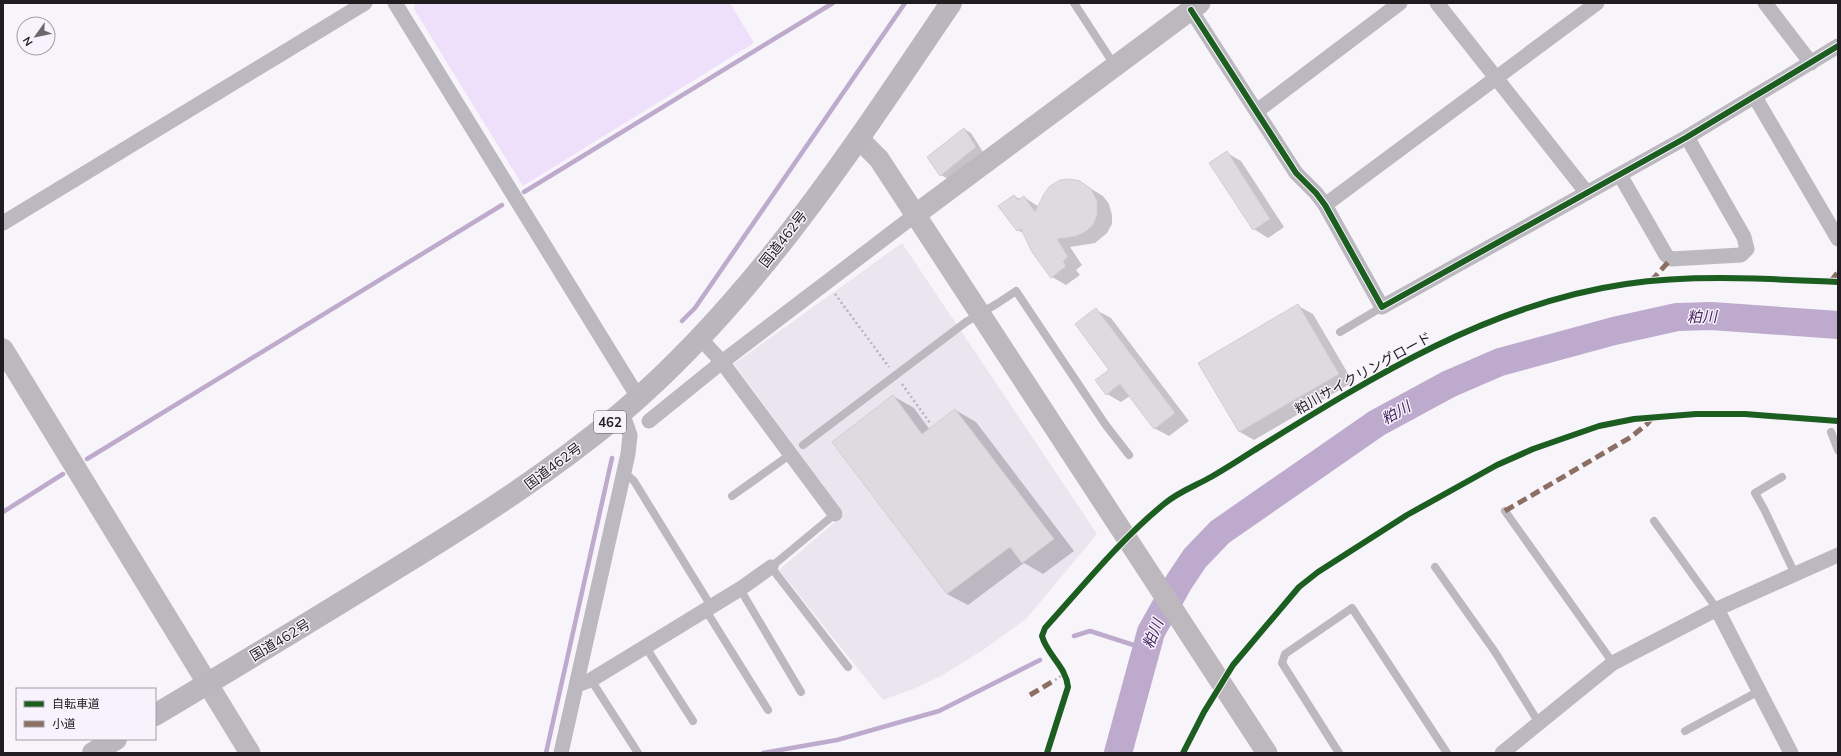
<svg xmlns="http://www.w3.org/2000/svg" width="1841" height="756" font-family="Mulish,'Noto Sans JP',sans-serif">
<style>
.built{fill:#ebe5f0}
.green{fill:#eee0fa}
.shadow{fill:#0003}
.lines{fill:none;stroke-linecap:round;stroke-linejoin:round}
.stream{stroke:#bdaacd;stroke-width:4.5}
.river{stroke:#bdaacd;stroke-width:28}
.building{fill:#dddbe0;stroke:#d0ced2}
.path{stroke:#b6b3b9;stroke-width:2.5;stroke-dasharray:2 3;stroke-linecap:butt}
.lane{stroke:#bcb8bf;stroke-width:8}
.street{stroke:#bcb8bf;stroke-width:15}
.secondary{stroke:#bcb8be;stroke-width:21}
.highway{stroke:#bbb5be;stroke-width:22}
.quiet{stroke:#8d6e63;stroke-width:5;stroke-dasharray:10 5;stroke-linecap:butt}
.cycleway-casing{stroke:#f7f2fc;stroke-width:8}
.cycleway{stroke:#1b5e20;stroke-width:6}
.labels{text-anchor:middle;stroke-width:3;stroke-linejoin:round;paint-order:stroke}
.shield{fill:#f7f2fc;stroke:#605d62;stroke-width:1}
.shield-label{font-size:13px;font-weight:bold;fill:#1f1d20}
.street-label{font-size:14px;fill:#1f1d20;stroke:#f7f2fc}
.water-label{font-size:15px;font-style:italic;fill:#46235e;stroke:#f7f2fc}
</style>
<rect width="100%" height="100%" fill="#f7f4fa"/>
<path class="built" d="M902,243L1097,534L1026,619L983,650L941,676L913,689L883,700L779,570L844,514L734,364Z"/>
<path class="green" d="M415,3H730L754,43L523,186L414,9Z"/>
<path class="shadow" d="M964,129L971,133L983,152L948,179L941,175Z
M1227,153L1241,161L1284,227L1268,238L1254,229L1211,163Z
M1080,182L1103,196L1109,204L1112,215V224L1107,233L1095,243L1070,247L1082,265L1076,270L1080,275L1066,285L1052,277L1026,235L1018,230L1014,196L1020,199L1024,197L1039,207Z
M1298,306L1313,314L1353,382L1254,440L1240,432L1200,363Z
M1096,310L1111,318L1189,421L1169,436L1154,428L1130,396L1121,402L1107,394L1110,370Z
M893,396L914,408L930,430L955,410L976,422L1074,551L1043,574L1024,563L968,605L947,594Z"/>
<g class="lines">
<path class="stream" d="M524,192L833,3
M682,321L695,308L905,3
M87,459L502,205
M3,512L63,474
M1074,636L1090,631L1146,649
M546,753L612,458
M763,753L837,740L939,711L1040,660"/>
<path class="river" d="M1118,753L1151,632L1179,582L1195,558L1220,532L1377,423L1449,384L1500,362L1614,331L1677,317L1711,316L1838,325"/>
</g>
<path class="building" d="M964,128L976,147L940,176L927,157Z
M1227,151L1270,219L1253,230L1209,163Z
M1070,179L1080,181L1091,189L1097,201V215L1093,225L1085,232L1076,236L1057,239L1068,257L1063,261L1066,266L1051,278L1032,252L1021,229L1017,231L998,206L1014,195L1018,200L1024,196L1035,212L1044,194L1050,186L1060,180Z
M1298,304L1339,374L1239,432L1198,363Z
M1096,308L1175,413L1154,429L1120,384L1106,395L1095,380L1109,370L1075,324Z
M893,395L922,434L955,409L1054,539L1022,563L1010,547L947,594L832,442Z"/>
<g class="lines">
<path class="path" d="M835,294L889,367
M902,384L930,423
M1055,680L1065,673"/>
<path class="lane" d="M1074,3L1115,66
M1340,332L1382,307
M1831,432L1838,450
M803,445L966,322L998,303L1016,291L1105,424L1129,455
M624,472L634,481L711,606
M1782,477L1755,493L1764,509L1795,574
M732,496L791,454
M1505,511L1613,663
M835,514L771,567L848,667
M1654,521L1717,609
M1435,567L1495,652L1539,723
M740,589L801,692
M705,609L768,710
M645,646L693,721
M591,680L638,753
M1685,731L1759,691
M1339,753L1282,663L1285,654L1352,608L1447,753"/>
<path class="street" d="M395,3L638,397
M1437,3L1587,193
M1765,3L1811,63
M1191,10L1296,173L1316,193L1325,205L1382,307L1687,137L1838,46
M1755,97L1838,239
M1257,111L1400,3
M1620,175L1666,255L1671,259L1741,255L1747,249L1744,237L1687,137
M1325,205L1597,3
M3,223L365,3
M700,338L722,362L835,514
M649,421L722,362L915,215
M1717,609L1791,753
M577,685L591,680L740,589L771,567
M561,753L628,454L630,435L622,412
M1502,753L1613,663L1717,609L1838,555"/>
<path class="secondary" d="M859,139L879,159L1267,753
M915,215L1200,3
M3,349L250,753"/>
<path class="highway" d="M155,715C237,666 320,616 402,565C478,518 552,471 621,413C755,299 853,148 951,3
M93,753L116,739"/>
<path class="quiet" d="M1651,281L1671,259
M1831,281L1838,272
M1505,511L1631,437L1647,424L1653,417
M1030,695L1055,680"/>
<g class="cycleway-casing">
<path id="cycleway" d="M1191,10L1296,173L1316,193L1325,205L1382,307L1687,137L1838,46
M1047,753L1068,687C1066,666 1047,655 1042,636L1045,628C1083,586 1120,540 1164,504C1178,492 1195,486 1211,477C1225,469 1239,460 1253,451C1369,379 1488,304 1626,284C1695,274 1769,279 1838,282
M1183,753L1204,712L1233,665L1299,587L1318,572L1407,515L1497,465L1533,449L1599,426L1634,419L1696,414H1745L1838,421"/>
</g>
<use href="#cycleway" class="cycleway"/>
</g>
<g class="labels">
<rect class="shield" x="594" y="411" width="32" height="22" rx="3"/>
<g class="shield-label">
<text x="610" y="427">462</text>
</g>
<g class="street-label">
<text transform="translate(783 239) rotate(-52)" y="5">国道462号</text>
<text transform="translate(1363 373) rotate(-29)" y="5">粕川サイクリングロード</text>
<text transform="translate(553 466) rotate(-37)" y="5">国道462号</text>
<text transform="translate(280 640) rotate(-31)" y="5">国道462号</text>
</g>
<g class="water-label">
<text transform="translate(1702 317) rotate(-1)" y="5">粕川</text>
<text transform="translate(1396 413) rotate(-29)" y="5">粕川</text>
<text transform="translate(1153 634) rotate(-68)" y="5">粕川</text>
</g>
</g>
<rect width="1841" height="756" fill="none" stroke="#1f1d20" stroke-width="8"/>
<rect x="16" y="688" width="140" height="52" fill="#f7f2fc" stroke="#a19da4"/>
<rect x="24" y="701" width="20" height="6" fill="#1b5e20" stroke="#a19da4"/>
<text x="52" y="708" font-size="12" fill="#1f1d20">自転車道</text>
<rect x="24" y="721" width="20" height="6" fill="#8d6e63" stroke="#a19da4"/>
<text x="52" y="728" font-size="12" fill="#1f1d20">小道</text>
<g transform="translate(36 36) rotate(237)"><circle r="19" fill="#f7f2fc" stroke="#a19da4"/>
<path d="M0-3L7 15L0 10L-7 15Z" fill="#6b686c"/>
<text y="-6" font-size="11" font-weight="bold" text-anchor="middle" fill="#1f1d20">N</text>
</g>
</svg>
